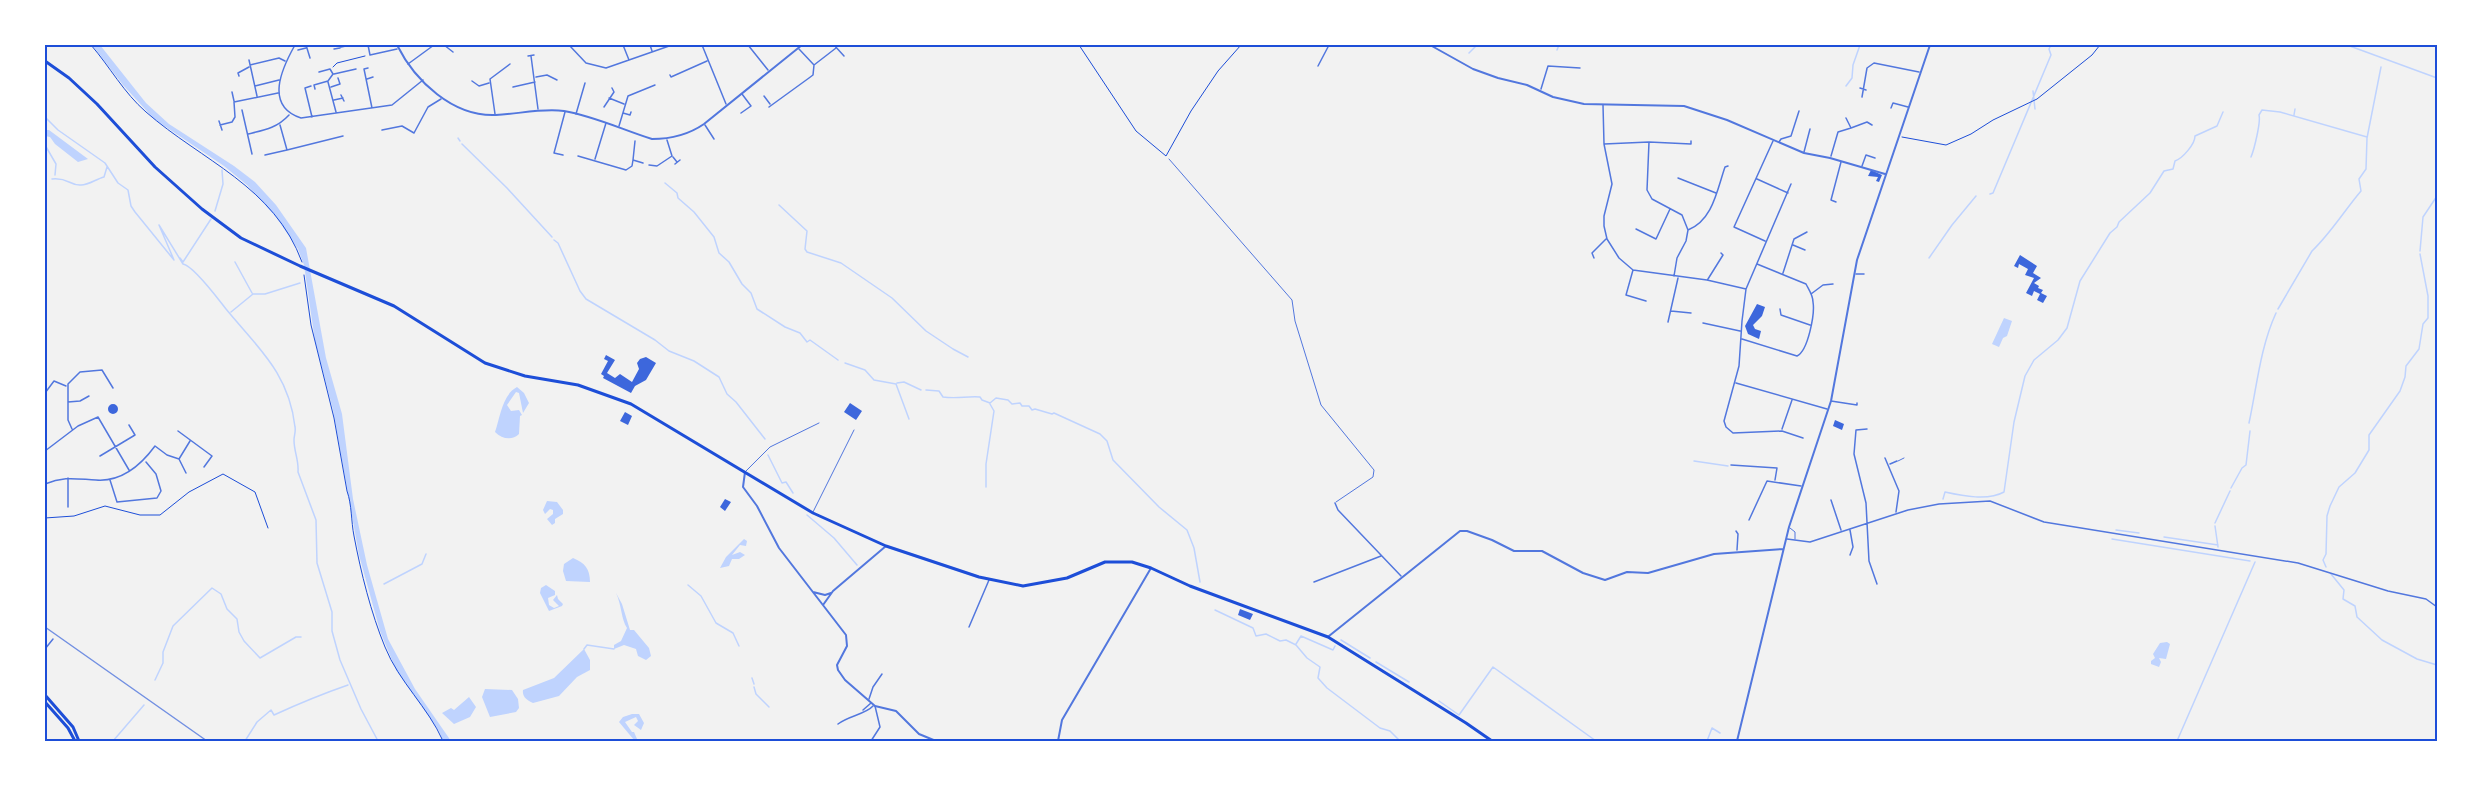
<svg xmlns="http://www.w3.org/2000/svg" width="2482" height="786" font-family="'Archivo Narrow',sans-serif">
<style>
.water{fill:#bfd3fe}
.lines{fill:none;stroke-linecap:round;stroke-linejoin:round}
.stream{stroke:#bfd3fe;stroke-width:1.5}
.building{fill:#3d67dc}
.path{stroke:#1d4ed8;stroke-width:1}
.service{stroke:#5277de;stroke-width:1}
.minor{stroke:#5277de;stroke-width:1.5}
.tertiary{stroke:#5277de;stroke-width:2}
.primary{stroke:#1d4ed8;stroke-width:3}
.trunk{stroke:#1d4ed8;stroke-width:3}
.rail{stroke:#7290e2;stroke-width:1.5}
.neatline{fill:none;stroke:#1d4ed8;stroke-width:2}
</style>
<rect width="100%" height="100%" fill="#f2f2f2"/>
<path class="water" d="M92,45H100L146,103L169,124L234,166L255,182L276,205L306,248L326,358L342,414L353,499L367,565L388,639L415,689L451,741H443L439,731L396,670L380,631L359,555L333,410L315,341L304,265L298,249L276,217L247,185L224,166L154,119L123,85Z
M45,130H49L88,159L78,162L55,144L50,137L45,136Z
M2004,318L2012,321L2007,336L2003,338L1999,347L1992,344Z
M517,387L524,393L529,403L523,413L519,393L516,392L507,405L511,411L519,410L522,415L520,416L519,434C512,441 502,439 495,432C500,418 502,395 517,387Z
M547,501L557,502L563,510V514L555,519V523L552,525L547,519L553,514V510L550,509L545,514L543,510Z
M744,539L747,541L746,546L740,545L732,555L740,552L745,555L739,559H732L729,566L720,568L726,557Z
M573,558C585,563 590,569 590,582L566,581L563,571L564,564Z
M546,585L555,591V595L548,598L549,605L554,608L559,606L553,600L557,595L558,599L563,604L562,606L549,611L540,593L541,588Z
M616,593L622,604L630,630H634L649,648L651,656L646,660L638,656L636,649L624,645L614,649V645L621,641L627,628C621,619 622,606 616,593Z
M2167,642L2170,644L2166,659L2159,658L2161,662L2159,667L2151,664V661L2155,658L2153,654L2160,643Z
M584,649L590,660V670L577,677L559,696L533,703C527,700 522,697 523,690L554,678Z
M485,689L512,690L518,699L519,708L516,712L490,717L482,697Z
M469,697L476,707L470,717L454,724L442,713L451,708L454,710Z
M632,714H639L644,723L641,730L634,725L638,721L636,717L625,722L632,732H634L637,739L634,740L619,722L623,717Z"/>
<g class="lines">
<path class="stream" d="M2347,45L2437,78
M1557,50L1559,45
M1469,53L1477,45
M1846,86L1852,78L1853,65L1860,45
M2033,91L2035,109
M2294,115L2295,109
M45,117L58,130L105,163L118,183L128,190L131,206L135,212L174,260L159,225L183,264C194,266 218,299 226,309C258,348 289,373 295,427C296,431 294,436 294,440C294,452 299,460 298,472L316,520L317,563L332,612V631L340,660L361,709L378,741
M458,138L460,141
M462,144L507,188L552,237
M45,145L56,164L55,175
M2251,157C2254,150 2261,122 2259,115L2262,110L2280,112L2367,137
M52,179C68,177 70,186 81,185C89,185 96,179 104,177L107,167
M665,183L677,193L678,198L694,212L714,237L719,253L729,262L742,284L751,293L757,309L785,327L800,333L807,342L810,340L838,360
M1990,194L1993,193L2051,55L2049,49L2051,45
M779,205L807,231L805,249L807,252L841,263L892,298L926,331L953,349L968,357
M215,211L223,184L222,170
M554,240L558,243L580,291L586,299L655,340L669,351L694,361L719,377L727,394L736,402L765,439
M2420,251L2423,217L2437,196
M180,258L183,262L211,219
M1929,258L1952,225L1976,196
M235,262L252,293
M2278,309L2312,251C2331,233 2344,211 2361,191L2359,179L2366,169L2367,138L2381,67
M231,312L253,294H265L300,283
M845,363L865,370L874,380L896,384L909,419
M897,383L904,382L921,390
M926,390L939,391L943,397C957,399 967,396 980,397L982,400L990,403L996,398L1008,400L1012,404L1020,403L1022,406H1029L1032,410L1035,409L1052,414L1054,413L1100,434L1107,441L1113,460L1159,507L1187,530L1194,548L1200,582
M2249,423C2257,386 2260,348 2276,313
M768,455L782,483L786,482L793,493
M1694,461L1728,466
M986,487V464L994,411L990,404
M2231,488L2242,468L2246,465L2250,431
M1943,499L1945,492C1963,496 1988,501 2004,492L2014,422L2025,376L2034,360L2058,340L2067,328L2080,281L2110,233L2117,227L2119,222L2150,193L2164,171L2173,169L2175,161C2183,158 2195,144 2195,136L2217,126L2223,112
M807,515L834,538L857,565
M2215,523L2230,491
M2215,526L2218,547
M2116,530L2139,533
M2164,537L2218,545
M2112,539L2250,561
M2326,567L2323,560L2326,554L2327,516L2330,506L2339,487L2355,473L2369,450V435L2400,391L2405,377L2406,366L2419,349L2423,324L2428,318V296L2420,254
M2331,574L2344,590L2343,599L2355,606L2357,617L2382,640L2417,659L2437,665
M384,584L422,564L426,554
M688,585L701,596L716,623L733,633L739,646
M1215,610L1253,628L1256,636L1266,634L1280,641L1286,640L1296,645L1307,658L1320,667L1318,678L1327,688L1380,728L1390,731L1400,741
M1341,640L1370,658
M1296,644L1301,636L1333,650L1335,646
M584,649L587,645L614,649
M1376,662L1409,682
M752,678L754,684
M155,680L163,663V652L173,626L212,588L221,594L227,609L237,619L239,632L244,641L260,658L296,637H301
M754,687L756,694L769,707
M1439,701L1459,715L1493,667L1596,741
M1679,740L1681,741
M113,741L144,705
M245,741L257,722L271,710L274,715C298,704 322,694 348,685
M1693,741H1707L1712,728L1720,733
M2177,741L2255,562"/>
</g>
<path class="building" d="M1871,170L1882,175L1879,182L1876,181L1878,177L1868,176Z
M2020,255L2037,266L2033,273L2041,278L2034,283L2039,286L2038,288L2043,290L2041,293L2047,296L2043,303L2037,300L2040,294L2034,291L2032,296L2026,293L2034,278L2025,275L2028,269L2019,264L2018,268L2014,266Z
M1757,304L1765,307L1762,316L1753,325L1755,329L1761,331L1759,339L1748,334L1745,326Z
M606,355L615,360L607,373L615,378L620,374L632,382L639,369L637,363L640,359L646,357L656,363L646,380L635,386L631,393L603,378L604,376L601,374L608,361L604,359Z
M850,403L862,411L856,420L844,412Z
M108 409a5 5 0 1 1 10 0a5 5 0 1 1-10 0Z
M625,412L632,416L628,425L620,421Z
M1835,420L1844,424L1842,430L1833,426Z
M725,499L731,502L725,511L720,507Z
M1240,609L1253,614L1250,620L1238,615Z"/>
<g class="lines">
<path class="path" d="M91,45C110,67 124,93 146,112C202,161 274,186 302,262
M1079,45L1136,131L1166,156L1191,111L1218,71L1241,45
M333,67L337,63L365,56
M1902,137L1946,145L1971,134L1993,120L2037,99L2092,55L2100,45
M304,275L311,325L334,418L347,491C352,505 351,521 354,536C361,573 371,613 385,647C399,682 428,707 443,741
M45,518L74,516L105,506L140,515H160L189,492L223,474L255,492L268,528"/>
<path class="service" d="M1169,159L1292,300L1295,321L1321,405L1374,470L1373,477L1336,502
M45,427L46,429
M1898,461L1904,458
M746,471L770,447L819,423
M813,512L854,430
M1790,528L1795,532V539"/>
<path class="minor" d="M295,45C282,68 264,106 301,118L392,105L423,80
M306,45L310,58
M341,45V47L351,45
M368,45L370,55L397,49
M444,45L453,52
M569,45L586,63L606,68L672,45
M623,45L629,60
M650,45L652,51
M702,45L726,104
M748,45L768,70
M834,45L844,56
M334,49L340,48
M799,49L814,65L836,48
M298,50L306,48
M528,56L534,55
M531,56L538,109
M249,60L257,96
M408,64L434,45
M250,65L279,58L285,61
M1318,66L1329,45
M368,68L364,69L372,108
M334,74L356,69
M670,75L671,77L707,61
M239,76L238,73L249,67
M536,77L547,75L557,80
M367,79L373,77
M472,81L479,86L489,83
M328,82L336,112
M255,86L279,80
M311,86L305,88L312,117
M331,87L340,84L338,78
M513,87L535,82
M1860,88L1866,90
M315,89L314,85L328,81L333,74L330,69L319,72
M1541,89L1548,66L1580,68
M232,92L234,101
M341,95L344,101
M764,96L770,104
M1862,97L1867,68L1874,63L1919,72
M609,98L624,104
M334,100L343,98
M1603,105L1604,144L1612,184L1604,216V226L1607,239L1619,258L1633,270L1707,280L1746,289
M604,107L614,92L612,88
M769,107L809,78L813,75L814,65
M1891,108L1893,103L1908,107
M242,110L252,154
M623,113L630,115L631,112
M741,113L751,106L742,94
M495,114L490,79L510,64
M576,114L585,83
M219,121L222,130
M220,125L232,122L235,117L234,102L278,93
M705,125L714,139
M619,126L628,96L655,85
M1851,128L1867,122L1872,125
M382,130L402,126L414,133L428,107L441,99
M248,134C265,130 277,128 289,115
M635,141L633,160L643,163
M1649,142L1647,190L1652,199L1682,215L1688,230L1686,241L1677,258L1674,276
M1779,142L1781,139L1791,136L1799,111
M1604,144L1649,142L1691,144V141
M287,150L343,136
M1804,152L1810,129
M265,155L287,150L280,125
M563,155L554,153L565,112
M578,156L626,170L632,166L633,160
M1831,156L1838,132L1851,128L1846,118
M673,157L677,162
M595,159L606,123
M675,164L680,160
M649,165L657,166L672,156L667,140
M1862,166L1866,155L1875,158
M1678,178L1716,193
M1757,179L1788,193
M1791,184L1746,289L1742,321L1739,366L1724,421L1726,427L1733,433L1782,431L1803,438
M1836,202L1831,200L1841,162
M1636,229L1656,239L1670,209
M1688,230C1713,220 1717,190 1725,167L1728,166
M1765,241L1734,227L1773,141
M1793,245L1805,250
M1594,258L1592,253L1606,239
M1633,270L1626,295L1646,301
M1783,273L1794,239L1807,232
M1856,274H1864
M1708,279L1723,255L1721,253
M1811,294L1823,285L1833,284
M1780,309L1781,315L1810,325
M1671,311L1691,313
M1668,322L1678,278
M1703,323L1740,331
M1742,339L1797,356C1808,351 1815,314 1813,302C1813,295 1809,290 1806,284L1757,264
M1736,383L1827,409
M45,393L54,381L66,386
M1831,401L1857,405V403
M68,402L80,401L89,396
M72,429L68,420V384L80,372L102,370L113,388
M1782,429L1792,400
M1867,429L1856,430L1854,454L1866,503L1869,561L1877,584
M178,431L212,456L204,467
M45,451L78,426L98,417L129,470
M100,456L135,435L129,425
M1885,458L1899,491L1896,512
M179,459L190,441
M1890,464L1897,461
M1731,465L1777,468L1775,480
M68,478V507
M110,480L117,502L157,498L161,491L156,474L146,462
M45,484C64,476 76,479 96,480C121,482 141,465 155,446L167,455L179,459L186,473
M1831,500L1841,530
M1335,503L1338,510L1401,576
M1749,520L1767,481L1801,486
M1736,531L1738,534L1737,550
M1787,539L1810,542L1908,510L1939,504L1990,501L2044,522L2298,563L2388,591L2426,599L2437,607
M1850,555L1853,547L1850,530
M1314,582L1381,556
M969,627L989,580
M45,649L53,639
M869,699L873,687L882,674
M863,710L871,703
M838,724C848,716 866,714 873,706
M871,741L880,727L875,706"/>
<path class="tertiary" d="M397,45C415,81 453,117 496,115C519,114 541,108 564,111C594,116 623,130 652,139C672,139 688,135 704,124L802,45
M1430,45L1473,69L1498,78L1527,85L1553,97L1584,104L1684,106L1727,120L1804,153L1830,158L1885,174
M745,472L743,487L757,506L779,548L846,635L847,646L837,665L838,670L845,680L875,706L896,711L919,734L936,741
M813,592L825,595L831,593
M823,605L833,591L886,546
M1329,636L1460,531H1467L1492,540L1514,551H1542L1583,573L1605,580L1627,572L1648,573L1714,554L1783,549
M1058,741L1062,720L1151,568
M1737,741L1789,527L1831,401L1857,260L1930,45"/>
<path class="primary" d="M45,61L69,78L97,104L155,167L202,209L241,238L300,266L394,306L485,363L525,376L578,385L631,404L813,513L886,546L979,577L1023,586L1067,578L1105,562H1132L1151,568L1190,586L1328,637L1466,723L1492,741"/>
<path class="trunk" d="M45,695L73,727L79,741
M45,702L68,728L75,741"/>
<path class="rail" d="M45,627L207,741"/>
</g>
<rect width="2482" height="786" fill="none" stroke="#ffffff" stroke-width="93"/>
<rect x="46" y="46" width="2390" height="694" class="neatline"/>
</svg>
